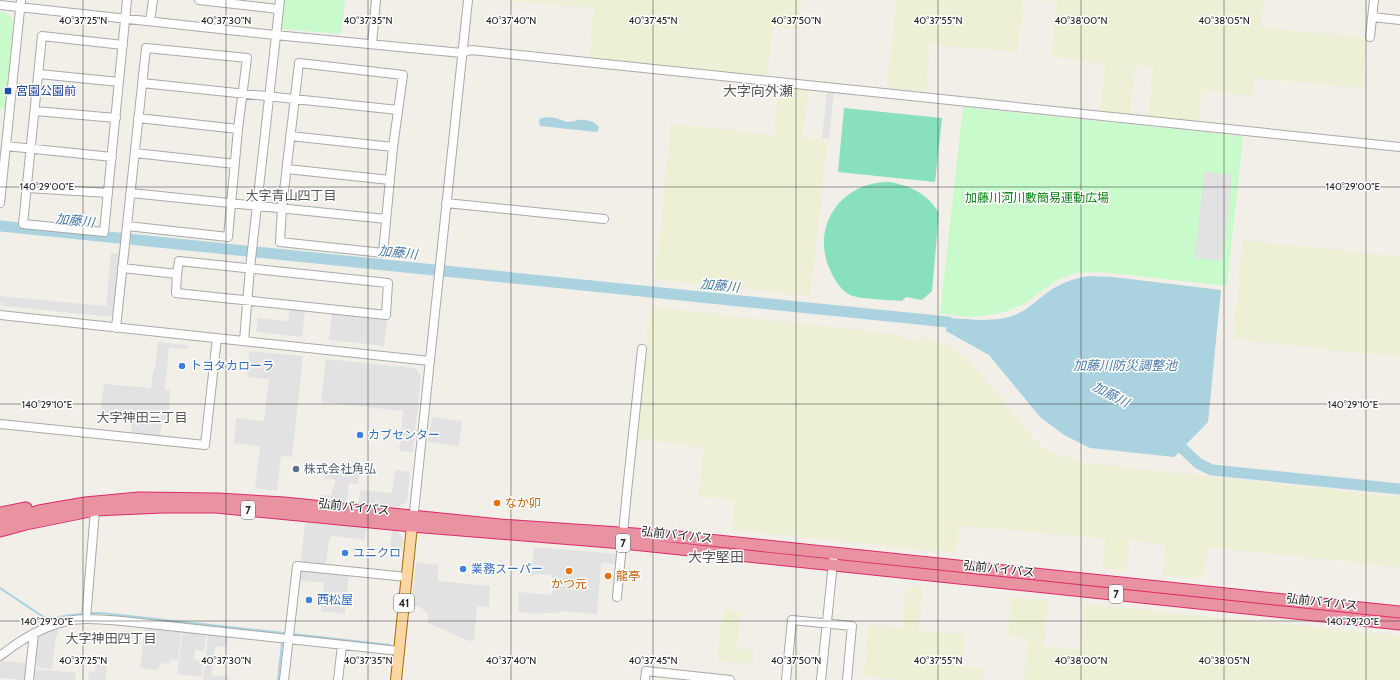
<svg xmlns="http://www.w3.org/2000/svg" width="1400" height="680" font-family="Cabin,'Noto Sans JP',sans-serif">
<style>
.farmland{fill:#eef0d5}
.park{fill:#c8facc}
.pitch{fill:#88e0be}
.parking{fill:#e2e2e2}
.water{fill:#aad3df}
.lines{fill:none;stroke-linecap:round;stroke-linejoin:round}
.stream{stroke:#aad3df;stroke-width:2}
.river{stroke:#aad3df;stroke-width:11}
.minor-casing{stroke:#a9a9a9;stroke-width:10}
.major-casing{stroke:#a06b00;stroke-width:12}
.highway-casing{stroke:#dc2a67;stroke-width:13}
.minor{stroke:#fff;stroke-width:8}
.major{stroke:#fcd6a4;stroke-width:10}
.highway{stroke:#e892a2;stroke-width:11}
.ticks{fill:none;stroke:#222;stroke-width:1;stroke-opacity:0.45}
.transit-dot{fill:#1a4fb4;stroke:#fff;stroke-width:1.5}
.shop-dot{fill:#3f7fe0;stroke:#fff;stroke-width:1.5}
.service-dot{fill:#5c6f8a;stroke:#fff;stroke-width:1.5}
.food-dot{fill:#e8710a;stroke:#fff;stroke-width:1.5}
.labels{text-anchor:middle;stroke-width:3;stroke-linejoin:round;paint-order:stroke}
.shield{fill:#fff;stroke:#646464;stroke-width:1}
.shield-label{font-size:11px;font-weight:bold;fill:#222}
.transit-label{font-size:12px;fill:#164399;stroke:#fff;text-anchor:start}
.park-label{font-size:12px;fill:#0c8416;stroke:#fff}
.shop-label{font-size:12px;fill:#366cbe;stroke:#fff;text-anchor:start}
.service-label{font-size:12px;fill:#4e5e75;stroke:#fff;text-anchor:start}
.food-label{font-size:12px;fill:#c56008;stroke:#fff;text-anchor:start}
.street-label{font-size:12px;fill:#222;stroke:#fff}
.neighbourhood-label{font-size:13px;fill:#555;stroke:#fff}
.water-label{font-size:13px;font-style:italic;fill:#4a7aab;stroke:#fff}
.quarter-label{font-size:14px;fill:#555;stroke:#fff}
.ticks-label{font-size:10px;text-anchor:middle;fill:#222;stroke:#fff;stroke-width:3;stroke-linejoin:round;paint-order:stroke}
</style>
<rect width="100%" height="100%" fill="#f2efe9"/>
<path class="farmland" d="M506,0H802L798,30L773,27L767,76L589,58L594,8Z
M896,0H1023L1017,52L930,44L926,92L887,88Z
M1038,0H1263L1260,27L1367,38L1362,88L1255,78L1253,96L1202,90L1199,122L1148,117L1153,67L1135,65L1130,115L1100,111L1105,63L1051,56L1057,2Z
M779,87L808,90L802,138L828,141L810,296L655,279L671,124L774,135Z
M1243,240L1400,257V357L1233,339Z
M650,307L902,335L907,339L916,340L921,337L942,343L955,349L978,370L1036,441L1048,451L1085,463L1400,497V567L1208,547L1203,579L1163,575L1165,544L1130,540L1126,571L1103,568L1105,539L959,525L956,553L732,530L734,500L699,496L703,447L636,438Z
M906,586L923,587L919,630L965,635L961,666L984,669L982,680H909L864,676L869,625L902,628Z
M1011,597L1048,600L1044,646L1078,649L1084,604L1400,636V680H1024L1028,638L1008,636Z
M723,610L741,612L737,648L754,650L752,664L717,660Z"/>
<path class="park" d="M285,0H345L341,34L282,29Z
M0,12H6L13,20L6,109L0,108Z
M963,107L1242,136L1243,139L1227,286L1102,272L1076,273L1057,280L1024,304L1007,311L990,315L970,317L940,314Z"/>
<path class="pitch" d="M844,108L942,118L935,182L838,172Z
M890,182C911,186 928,194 939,213L932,291L922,300L906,297L902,301C892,300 858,299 850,295C842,291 835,281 831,272C809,227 841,181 890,182Z"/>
<path class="parking" d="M827,90L833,91L834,92L829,139L822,138Z
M1204,172L1232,175L1223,261L1195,258Z
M111,253L121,254L114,317L3,306L0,301V296L106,306Z
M290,308L305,310L302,337L256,332L258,318L288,321Z
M332,313L387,319L384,346L329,340Z
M158,342L188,345V349L169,348L165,389L170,390L168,421H162L160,436L131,434L132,416L100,412L104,384L151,388L153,371L155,368Z
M249,351L303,356L292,457L281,456L277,491L255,488L260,446L234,443L236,418L264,421L269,379L247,377Z
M326,359L415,368L421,376L413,452L399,451L403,411L321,402Z
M432,417L462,421L459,446L428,442Z
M326,465L360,470L358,484L349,483L347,503L322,500L323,495H332L333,486H335V480L324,479Z
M395,470L410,472L407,501L398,508L358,504L360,490L392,493Z
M305,520L366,526L365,540L332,536L329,539L326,565L301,563Z
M392,529L396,530L403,539L402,551L390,550Z
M534,547L618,554L617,564L601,563L597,614L562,611L557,613H542L539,614L518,612L519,592L552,595L553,587L551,575L536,574L531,577Z
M416,562L438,565V581L490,586L489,607L477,606L474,641H469L428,623V614L419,606H411Z
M303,569L349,574L345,614L321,611L324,583L298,580L299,572Z
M145,628L181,632L178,660L170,659L169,664L160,663L158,670L140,668Z
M59,629L58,636H56L52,669L33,667L37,636L39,633Z
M183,632L206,634L204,651L195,650L194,660L203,661L202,677L177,674Z
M208,634L228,636L227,647L215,646L211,675L229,677V680H203Z
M0,661L26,663L24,680L0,678Z
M96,664L107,665L105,680H88L89,671L95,672Z
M33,669L76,673L75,680H32Z"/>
<path class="water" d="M549,117C556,117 562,121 568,122C571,122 575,121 578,120C586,119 594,121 599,127L597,132L540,126L539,120L541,118Z
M1088,276L1113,277L1221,290L1208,422L1174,457L1090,448L1064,435L1040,417L989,355L946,331L948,318C972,319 999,324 1021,312C1031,307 1039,298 1048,292C1060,283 1073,279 1088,276Z"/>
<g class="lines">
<path class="stream" d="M0,588L48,620L64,616L82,614
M90,613H102L284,633
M293,634L390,645
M278,680L282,643"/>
<path class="river" d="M0,226L948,322L960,329
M1171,442L1183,449L1199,464L1212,470L1400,489"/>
<g class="minor-casing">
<path id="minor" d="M199,0L278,9
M0,5L275,35L462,53L471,50L1400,147
M1372,17L1400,20
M150,21L153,0
M1370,37L1374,0
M372,44L376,0
M123,45L42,36L23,224L104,232L127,0
M299,63L403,75L393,147L383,253L280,242L282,208Z
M39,74L119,82
M142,83L398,110
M35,111L116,118
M138,118L238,129
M290,136L393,147
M6,146L112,157
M135,153L235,164
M287,169L390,180
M28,188L108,193
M131,193L386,219
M0,203L21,0
M446,203L604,219
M122,268L177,274L176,293L386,315L388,283L179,261L177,274
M0,315L430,361
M116,328L146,48L247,58L238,129L228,237L127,226
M244,341L250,268L280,0
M0,424L205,445L217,338
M413,521L468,0
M617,597L627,491L642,349
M86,619L95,510
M0,656C25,636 54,619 87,619C99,619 110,620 122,621L399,651
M29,680L34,633
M284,680L297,566L407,577
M338,680L342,645
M645,680L646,671L730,680
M786,680L792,620L852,626L847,680
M821,680L834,553"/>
</g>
<g class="major-casing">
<path id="major" d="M396,680L412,526"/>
</g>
<g class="highway-casing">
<path id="highway" d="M0,513L26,508
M0,522L39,511L85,503L139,498L218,499L284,503L500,525L679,537L1400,612
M0,531L26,524L95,510L163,507H216L412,526L623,543L1400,624"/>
</g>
<use href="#minor" class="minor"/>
<use href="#major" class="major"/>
<use href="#highway" class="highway"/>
</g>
<path class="ticks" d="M83,0V680M226,0V680M368,0V680M511,0V680M653,0V680M796,0V680M938,0V680M1081,0V680M1224,0V680M1366,0V680M0,187H1400M0,404H1400M0,621H1400"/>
<rect class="transit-dot" x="4" y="87" width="8" height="8" rx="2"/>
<g class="shop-dot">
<circle cx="182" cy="366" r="4"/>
<circle cx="360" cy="435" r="4"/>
<circle cx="345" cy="553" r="4"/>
<circle cx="463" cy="569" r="4"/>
<circle cx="309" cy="600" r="4"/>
</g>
<circle class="service-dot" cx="296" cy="469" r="4"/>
<g class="food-dot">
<circle cx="497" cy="503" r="4"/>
<circle cx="569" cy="571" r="4"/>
<circle cx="608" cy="576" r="4"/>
</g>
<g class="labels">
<g class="shield">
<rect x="241" y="501" width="14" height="18" rx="3"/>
<rect x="616" y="534" width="14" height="18" rx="3"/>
<rect x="1109" y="585" width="14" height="18" rx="3"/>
<rect x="394" y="594" width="20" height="18" rx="3"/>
</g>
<g class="shield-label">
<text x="248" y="514">7</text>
<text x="623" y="547">7</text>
<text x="1116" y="598">7</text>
<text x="404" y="607">41</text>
</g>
<g class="transit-label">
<text x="16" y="95">宮園公園前</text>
</g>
<g class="park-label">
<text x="1037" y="202">加藤川河川敷簡易運動広場</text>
</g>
<g class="shop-label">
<text x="190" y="370">トヨタカローラ</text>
<text x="368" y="439">カブセンター</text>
<text x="353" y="557">ユニクロ</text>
<text x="471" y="573">業務スーパー</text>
<text x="317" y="604">西松屋</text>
</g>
<g class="service-label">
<text x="304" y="473">株式会社角弘</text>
</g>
<g class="food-label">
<text x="505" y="507">なか卯</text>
<text x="616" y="580">龍亭</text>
<text x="569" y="588" text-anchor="middle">かつ元</text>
</g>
<g class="street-label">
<text transform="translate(354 507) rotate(6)" y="4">弘前バイパス</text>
<text transform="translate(677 535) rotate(6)" y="4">弘前バイパス</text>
<text transform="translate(999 569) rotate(6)" y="4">弘前バイパス</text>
<text transform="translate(1322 602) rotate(6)" y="4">弘前バイパス</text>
</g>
<g class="neighbourhood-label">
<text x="291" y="200">大字青山四丁目</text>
<text x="142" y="422">大字神田三丁目</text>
<text x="111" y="643">大字神田四丁目</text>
</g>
<g class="water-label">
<text transform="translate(75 220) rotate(6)" y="5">加藤川</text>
<text transform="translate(398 252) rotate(6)" y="5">加藤川</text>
<text transform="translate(720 285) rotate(6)" y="5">加藤川</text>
<text x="1125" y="370">加藤川防災調整池</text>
<text transform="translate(1111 394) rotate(28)" y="5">加藤川</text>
</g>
<g class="quarter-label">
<text x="758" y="96">大字向外瀬</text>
<text x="716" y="562">大字堅田</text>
</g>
</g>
<g class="ticks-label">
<text x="83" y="24">40°37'25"N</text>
<text x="226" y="24">40°37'30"N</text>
<text x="368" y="24">40°37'35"N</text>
<text x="511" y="24">40°37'40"N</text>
<text x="653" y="24">40°37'45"N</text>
<text x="796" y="24">40°37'50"N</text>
<text x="938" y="24">40°37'55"N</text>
<text x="1081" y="24">40°38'00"N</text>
<text x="1224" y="24">40°38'05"N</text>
<text x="1353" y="190">140°29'00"E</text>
<text x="47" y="190">140°29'00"E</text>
<text x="1353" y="408">140°29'10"E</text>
<text x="47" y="408">140°29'10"E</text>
<text x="1353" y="625">140°29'20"E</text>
<text x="47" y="625">140°29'20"E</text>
<text x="83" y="664">40°37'25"N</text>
<text x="226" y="664">40°37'30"N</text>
<text x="368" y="664">40°37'35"N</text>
<text x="511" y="664">40°37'40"N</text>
<text x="653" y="664">40°37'45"N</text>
<text x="796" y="664">40°37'50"N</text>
<text x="938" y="664">40°37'55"N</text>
<text x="1081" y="664">40°38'00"N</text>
<text x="1224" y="664">40°38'05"N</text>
</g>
</svg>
